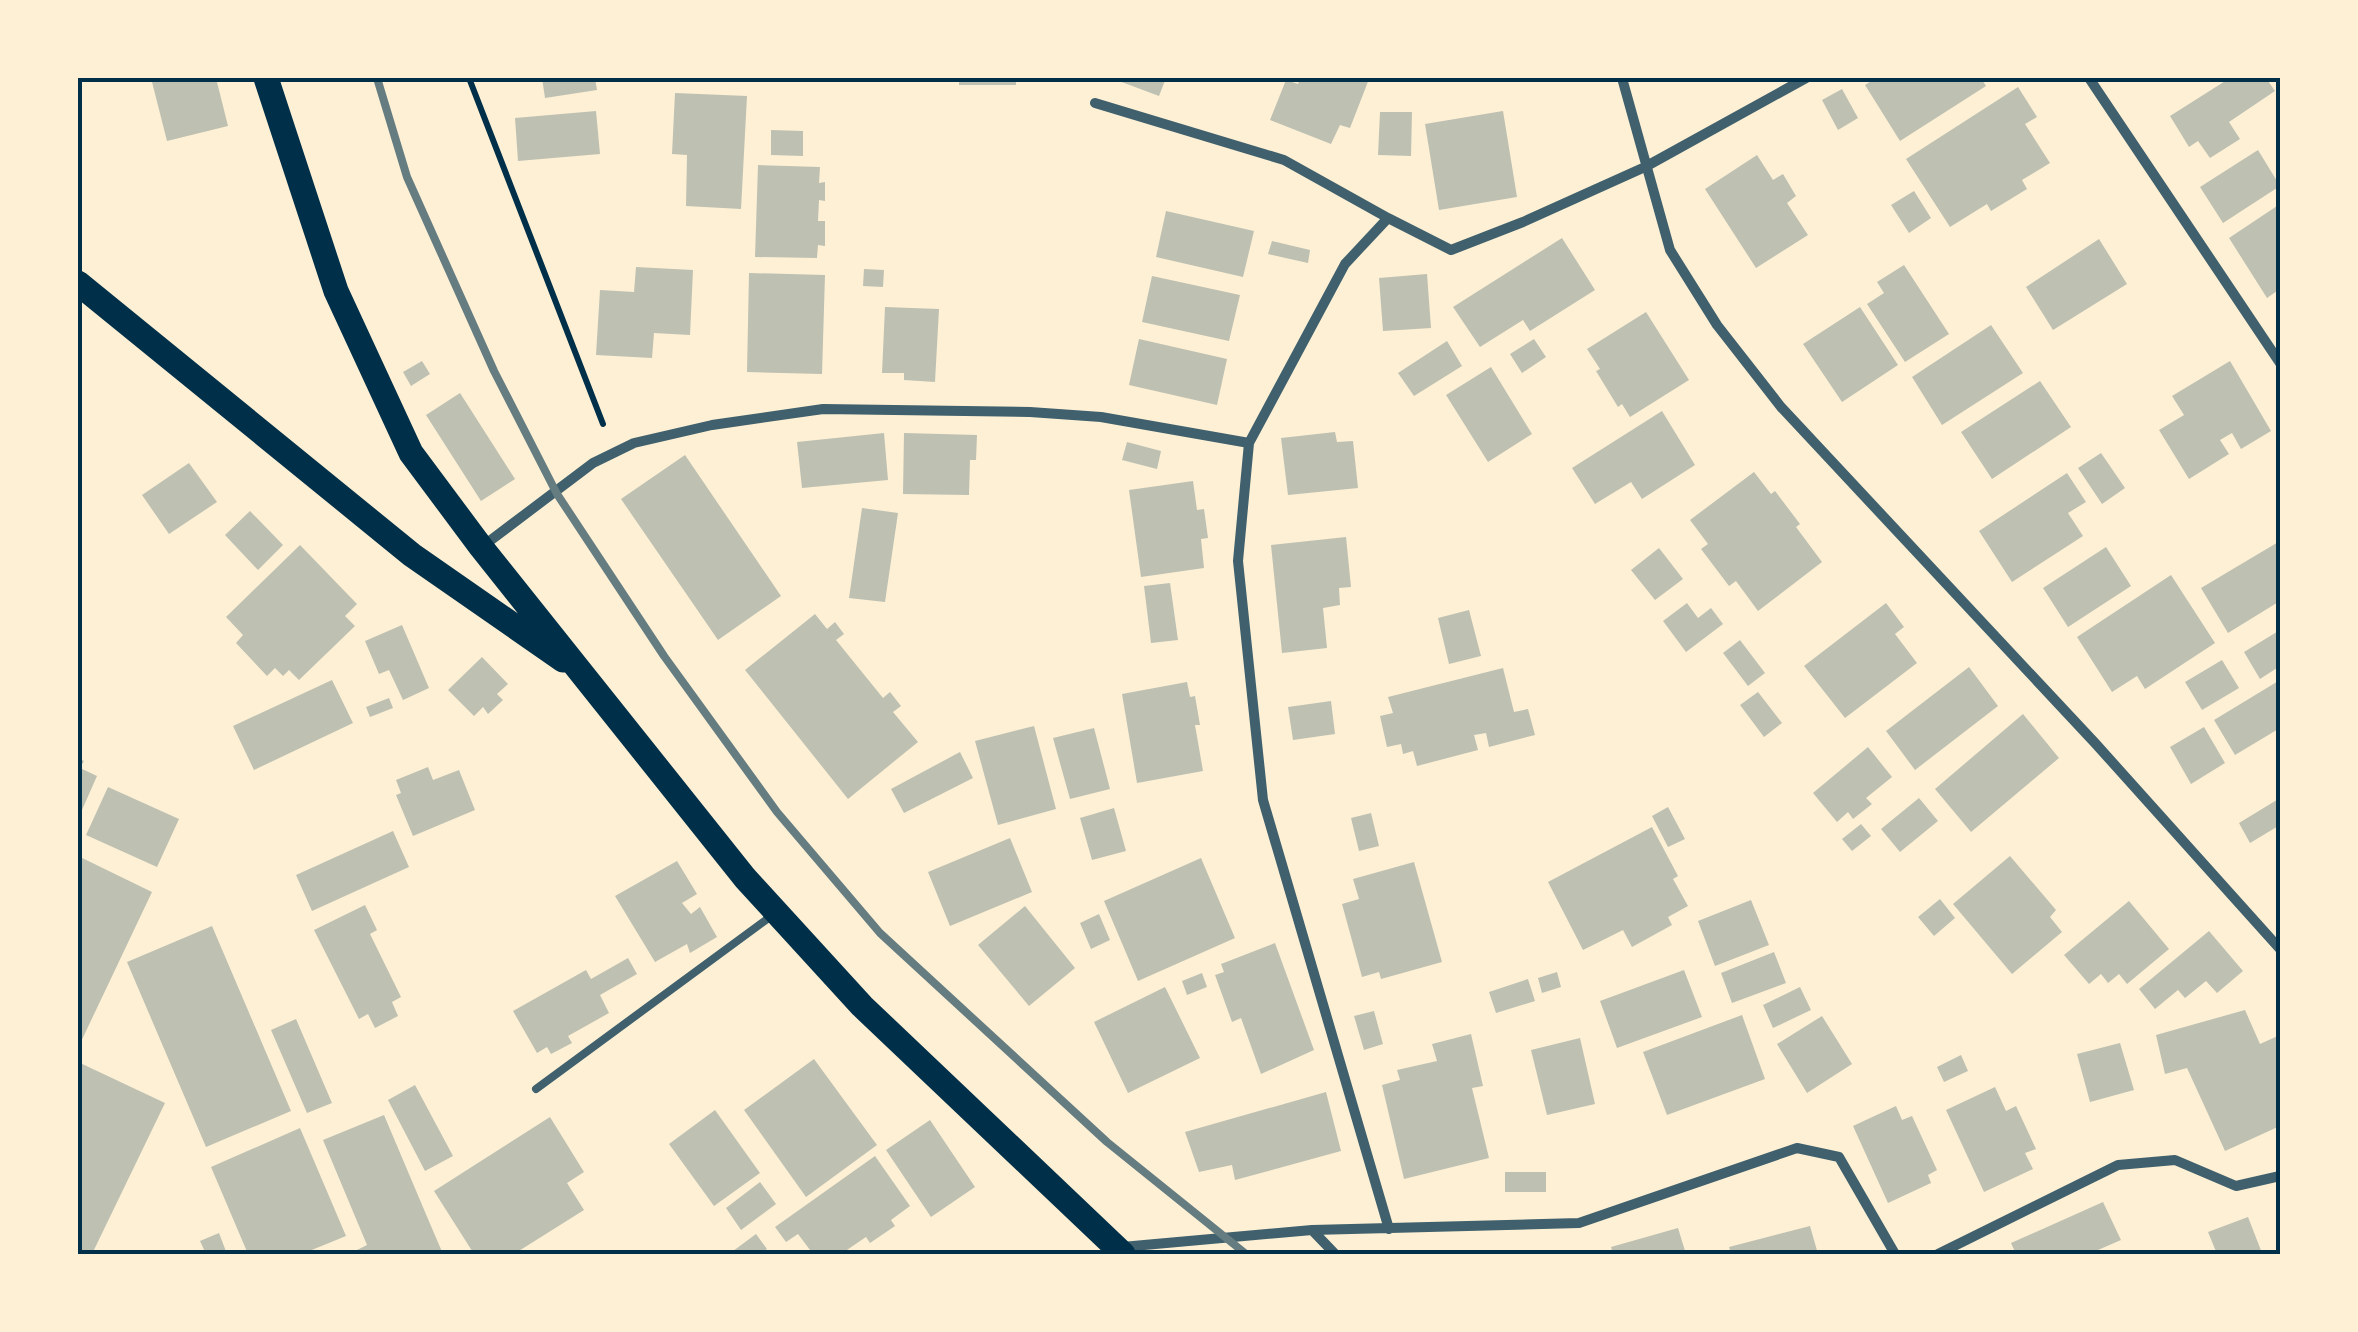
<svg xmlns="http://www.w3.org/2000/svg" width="2358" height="1332" font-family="'Exo 2',sans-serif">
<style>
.building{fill:#bec0b2}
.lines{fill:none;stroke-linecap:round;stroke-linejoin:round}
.path{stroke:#003049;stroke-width:6}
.service{stroke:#3f606c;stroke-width:8}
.minor{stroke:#3f606c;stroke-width:10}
.primary{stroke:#003049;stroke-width:25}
.rail{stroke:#657d81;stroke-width:8}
.neatline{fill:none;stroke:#003049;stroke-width:4}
</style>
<rect width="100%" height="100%" fill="#fdf0d5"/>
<path class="building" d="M151,78H216L228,126L167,141Z
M542,78H595L597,90L545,98Z
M959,78H1016V85H959Z
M1111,78H1166L1159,96Z
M1300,78L1369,79L1350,128L1340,125L1331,144L1270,120L1286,80L1298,84Z
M1876,78H1981L1986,86L1900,141L1865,85Z
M2230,78H2266L2275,91L2229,122L2240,139L2210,158L2198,141L2189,147L2170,116Z
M2018,87L2037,117L2025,124L2050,163L2022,180L2027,189L1991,211L1987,204L1950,227L1906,159Z
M1842,89L1858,118L1838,130L1822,100Z
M675,93L747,96L741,209L686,206L687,155L672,154Z
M596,111L600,154L518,161L515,118Z
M1503,111L1517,197L1439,210L1425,124Z
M1380,112H1412L1411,156L1378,155Z
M771,130L803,131V156L771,155Z
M2258,150L2280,186L2223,223L2200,187Z
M1757,155L1773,180L1783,174L1796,196L1787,203L1808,235L1756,268L1705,189Z
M758,165L820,167L819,183L825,182V201L819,200L818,221H825V246L818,245L817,258L755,257Z
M1914,191L1931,218L1909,233L1891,205Z
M2280,204V289L2267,298L2229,238Z
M1166,211L1254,231L1243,277L1156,257Z
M1562,238L1595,290L1530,331L1523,320L1480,347L1453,307Z
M2099,239L2127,284L2053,330L2026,287Z
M1272,241L1310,250L1308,263L1268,254Z
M1904,265L1949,334L1905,362L1867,304L1884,293L1877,282Z
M636,267L693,270L690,335L654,333L652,358L596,355L600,290L634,292Z
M864,269L884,270L883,287L863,286Z
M749,273L825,275L822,374L747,372Z
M1427,274L1431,328L1383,331L1379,278Z
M1152,276L1240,295L1229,341L1142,322Z
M885,307L939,309L935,382L904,380V373H882Z
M1860,307L1898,365L1842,402L1803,344Z
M1646,312L1689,380L1630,417L1622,404L1618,407L1596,371L1600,369L1587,349Z
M1991,325L2023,373L1942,425L1912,377Z
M1139,339L1227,359L1217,405L1129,385Z
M1534,339L1546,357L1522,373L1510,354Z
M1447,341L1462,366L1414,396L1398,373Z
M422,361L430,374L411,386L403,372Z
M2230,361L2271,431L2241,449L2232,433L2220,440L2229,454L2189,479L2159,430L2184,415L2172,396Z
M1491,367L1532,434L1488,462L1446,395Z
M2040,381L2071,427L1992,479L1961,432Z
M460,393L515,479L481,501L426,415Z
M1662,411L1695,465L1642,499L1631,482L1595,504L1572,468Z
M1335,432L1337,442L1353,441L1358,488L1288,495L1281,438Z
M884,433L888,480L802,488L797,442Z
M904,433L977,435L976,460H970L969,495L903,494Z
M1127,442L1161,451L1157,469L1122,460Z
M2101,453L2125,488L2102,504L2078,468Z
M685,455L781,596L718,640L621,499Z
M189,463L217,502L169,534L142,495Z
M1754,472L1771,494L1775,491L1800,524L1796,527L1822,562L1758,611L1736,581L1729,586L1701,549L1708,544L1690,520Z
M2067,473L2086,502L2068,513L2083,536L2012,582L1979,531Z
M1193,481L1197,510L1204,509L1208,538L1201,539L1204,568L1141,577L1129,490Z
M862,508L898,513L885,602L849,598Z
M250,511L283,545L258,570L225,535Z
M1346,537L1351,587L1339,588L1340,605L1323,608L1327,648L1282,653L1271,545Z
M2280,541V601L2228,633L2201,588Z
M300,545L357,604L345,616L355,626L299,680L289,670L283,676L275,668L267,676L236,643L243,635L226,617Z
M2106,547L2131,586L2068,627L2043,588Z
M1659,548L1683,579L1655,600L1631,570Z
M2171,575L2215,643L2145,689L2137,676L2112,692L2077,637Z
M1170,583L1178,640L1151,643L1144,586Z
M1687,603L1698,618L1711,608L1723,624L1686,652L1663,621Z
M1886,603L1904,627L1895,634L1917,663L1845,718L1804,666Z
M1469,610L1481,656L1449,664L1438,618Z
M815,614L827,629L835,622L844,634L836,640L883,698L890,692L901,706L893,712L918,742L848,799L745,670Z
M402,625L429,688L403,700L389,670L379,674L365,641Z
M2280,630V666L2260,679L2244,652Z
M1740,640L1765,673L1748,686L1723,653Z
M482,657L508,684L497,694L503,700L488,714L483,707L474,716L448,690Z
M2222,660L2239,688L2202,710L2185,682Z
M1969,667L1998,706L1915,770L1886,731Z
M1503,668L1514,712L1528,709L1535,735L1489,747L1486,733L1474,735L1478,750L1417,766L1413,751L1403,754L1401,744L1387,747L1380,716L1393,713L1388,697Z
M332,680L353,723L254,770L233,726Z
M2280,680V728L2235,755L2214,720Z
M1187,682L1190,697L1195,696L1200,725H1195L1203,771L1137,783L1122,694Z
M1758,692L1782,723L1764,737L1740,705Z
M389,698L393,708L370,717L366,707Z
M1331,701L1335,734L1293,740L1288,707Z
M2023,714L2059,758L1971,832L1935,789Z
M1034,726L1056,809L998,825L975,741Z
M2204,727L2225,763L2191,784L2170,747Z
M1094,728L1110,789L1070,799L1053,738Z
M1868,747L1892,777L1866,798L1872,804L1853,819L1848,812L1837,822L1813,793Z
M960,752L973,778L904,813L891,789Z
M78,758L84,761L80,768L97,776L78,819Z
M428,767L433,780L459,770L475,810L413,836L396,795L401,793L396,780Z
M108,787L179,819L157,867L86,835Z
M1919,798L1938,821L1900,852L1881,829Z
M2280,798V825L2250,843L2239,823Z
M1668,807L1685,839L1668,847L1652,816Z
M1114,808L1126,851L1092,860L1080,818Z
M1371,813L1379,846L1359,851L1351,818Z
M1861,824L1871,836L1852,851L1842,839Z
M1652,827L1678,876L1673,879L1688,906L1668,917L1672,925L1632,947L1623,930L1583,950L1548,882Z
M393,831L409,867L312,911L296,875Z
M1010,838L1032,892L950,926L928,872Z
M78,856L152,892L78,1048Z
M2010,856L2056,910L2050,917L2062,932L2012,974L1953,904Z
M1201,858L1235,938L1138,981L1104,901Z
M677,861L697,894L682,903L691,914L700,907L717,937L690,953L687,944L655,962L615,896Z
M1414,862L1442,962L1381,979L1379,972L1362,977L1342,904L1359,899L1353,879Z
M1940,899L1955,918L1934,936L1918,917Z
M1751,900L1769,945L1715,966L1698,921Z
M2129,901L2169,949L2127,984L2119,974L2108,983L2101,974L2089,984L2064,955Z
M365,905L377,930L370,934L401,997L392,1002L398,1016L375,1028L368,1014L359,1019L314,930Z
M1025,906L1075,968L1029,1006L978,945Z
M1099,914L1110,940L1091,949L1080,923Z
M212,926L291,1111L206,1147L127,962Z
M2209,931L2243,971L2217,993L2206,981L2185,998L2178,990L2155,1009L2139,989Z
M1275,943L1314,1050L1261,1074L1241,1018L1232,1022L1215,975L1224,972L1221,964Z
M1774,952L1786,983L1732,1003L1721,973Z
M628,958L637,974L600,995L609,1013L568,1036L572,1043L551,1054L547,1047L537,1053L513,1011L586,970L591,979Z
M1684,970L1702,1017L1617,1048L1600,1001Z
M1557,972L1561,987L1542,993L1538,978Z
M1202,973L1207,987L1187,995L1182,981Z
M1528,979L1535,1001L1496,1013L1489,992Z
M1165,987L1200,1058L1128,1093L1094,1022Z
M1800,987L1811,1010L1773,1028L1763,1005Z
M2245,1010L2260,1044L2280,1035V1126L2225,1151L2187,1068L2165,1074L2156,1035Z
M1374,1011L1383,1044L1364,1050L1354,1016Z
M1742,1015L1765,1079L1667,1115L1643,1052Z
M1822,1016L1852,1064L1807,1093L1777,1044Z
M296,1019L332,1103L307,1113L271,1030Z
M1471,1034L1483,1086L1472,1088L1489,1158L1404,1179L1382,1085L1400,1080L1397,1070L1437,1061L1432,1044Z
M1580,1038L1595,1104L1547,1115L1531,1050Z
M2120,1043L2134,1090L2090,1102L2077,1054Z
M1961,1055L1968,1071L1944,1082L1937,1067Z
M814,1059L877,1145L806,1197L744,1110Z
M78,1062L165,1103L92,1254H78Z
M415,1085L453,1156L425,1171L388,1100Z
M1995,1087L2006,1111L2016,1106L2036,1149L2025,1153L2033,1169L1984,1192L1946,1110Z
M1326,1092L1341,1151L1235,1180L1232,1165L1199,1172L1185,1132Z
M1896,1106L1902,1120L1912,1116L1937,1170L1928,1175L1931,1183L1888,1203L1853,1126Z
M715,1110L760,1173L714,1206L669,1144Z
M384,1115L428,1219L443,1254H356L355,1251L367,1245L323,1140Z
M550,1117L584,1172L567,1183L584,1210L514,1254H474L434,1191Z
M930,1120L975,1187L931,1217L886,1150Z
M300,1128L346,1236L302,1254H248L211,1167Z
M875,1156L910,1206L891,1220L895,1226L870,1243L866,1237L841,1254H813L798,1234L786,1242L775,1227Z
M1505,1172H1546V1192H1505Z
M760,1182L776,1204L741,1230L726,1208Z
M2103,1202L2121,1240L2098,1250L2100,1254H2016L2011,1243Z
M2248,1217L2262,1253L2217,1254L2208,1232Z
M1810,1226L1818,1254H1731L1729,1247Z
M1678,1228L1686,1254H1613L1611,1247Z
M219,1233L227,1254H206L200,1241Z
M756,1234L767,1249L760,1254H729Z"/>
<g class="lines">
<path class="path" d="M469,78L603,424"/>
<path class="service" d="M536,1089L774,914"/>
<path class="minor" d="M1622,78L1670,250L1717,325L1781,407L2095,743L2280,949
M2089,78L2280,363
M1095,103L1284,160L1388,218
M483,546L593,463L634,443L712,425L823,409L1030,412L1101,417L1249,443
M1389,1229L1263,800L1238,561L1249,443L1345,264L1388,218L1451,250L1523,222L1645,167L1806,78
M1312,1230L1335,1254
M1122,1247L1312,1230L1579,1223L1797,1148L1839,1157L1895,1254
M1938,1254L2118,1165L2175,1160L2236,1186L2280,1176"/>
<path class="primary" d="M266,78L336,291L411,453L481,547L745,878L862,1006L1123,1254
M78,283L412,555L563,660"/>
<path class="rail" d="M377,78L407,177L494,371L557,494L664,656L777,812L880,933L1107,1142L1246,1254"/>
</g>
<rect width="2358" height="1332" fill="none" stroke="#fdf0d5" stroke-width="160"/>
<rect x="80" y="80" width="2198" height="1172" class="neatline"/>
</svg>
